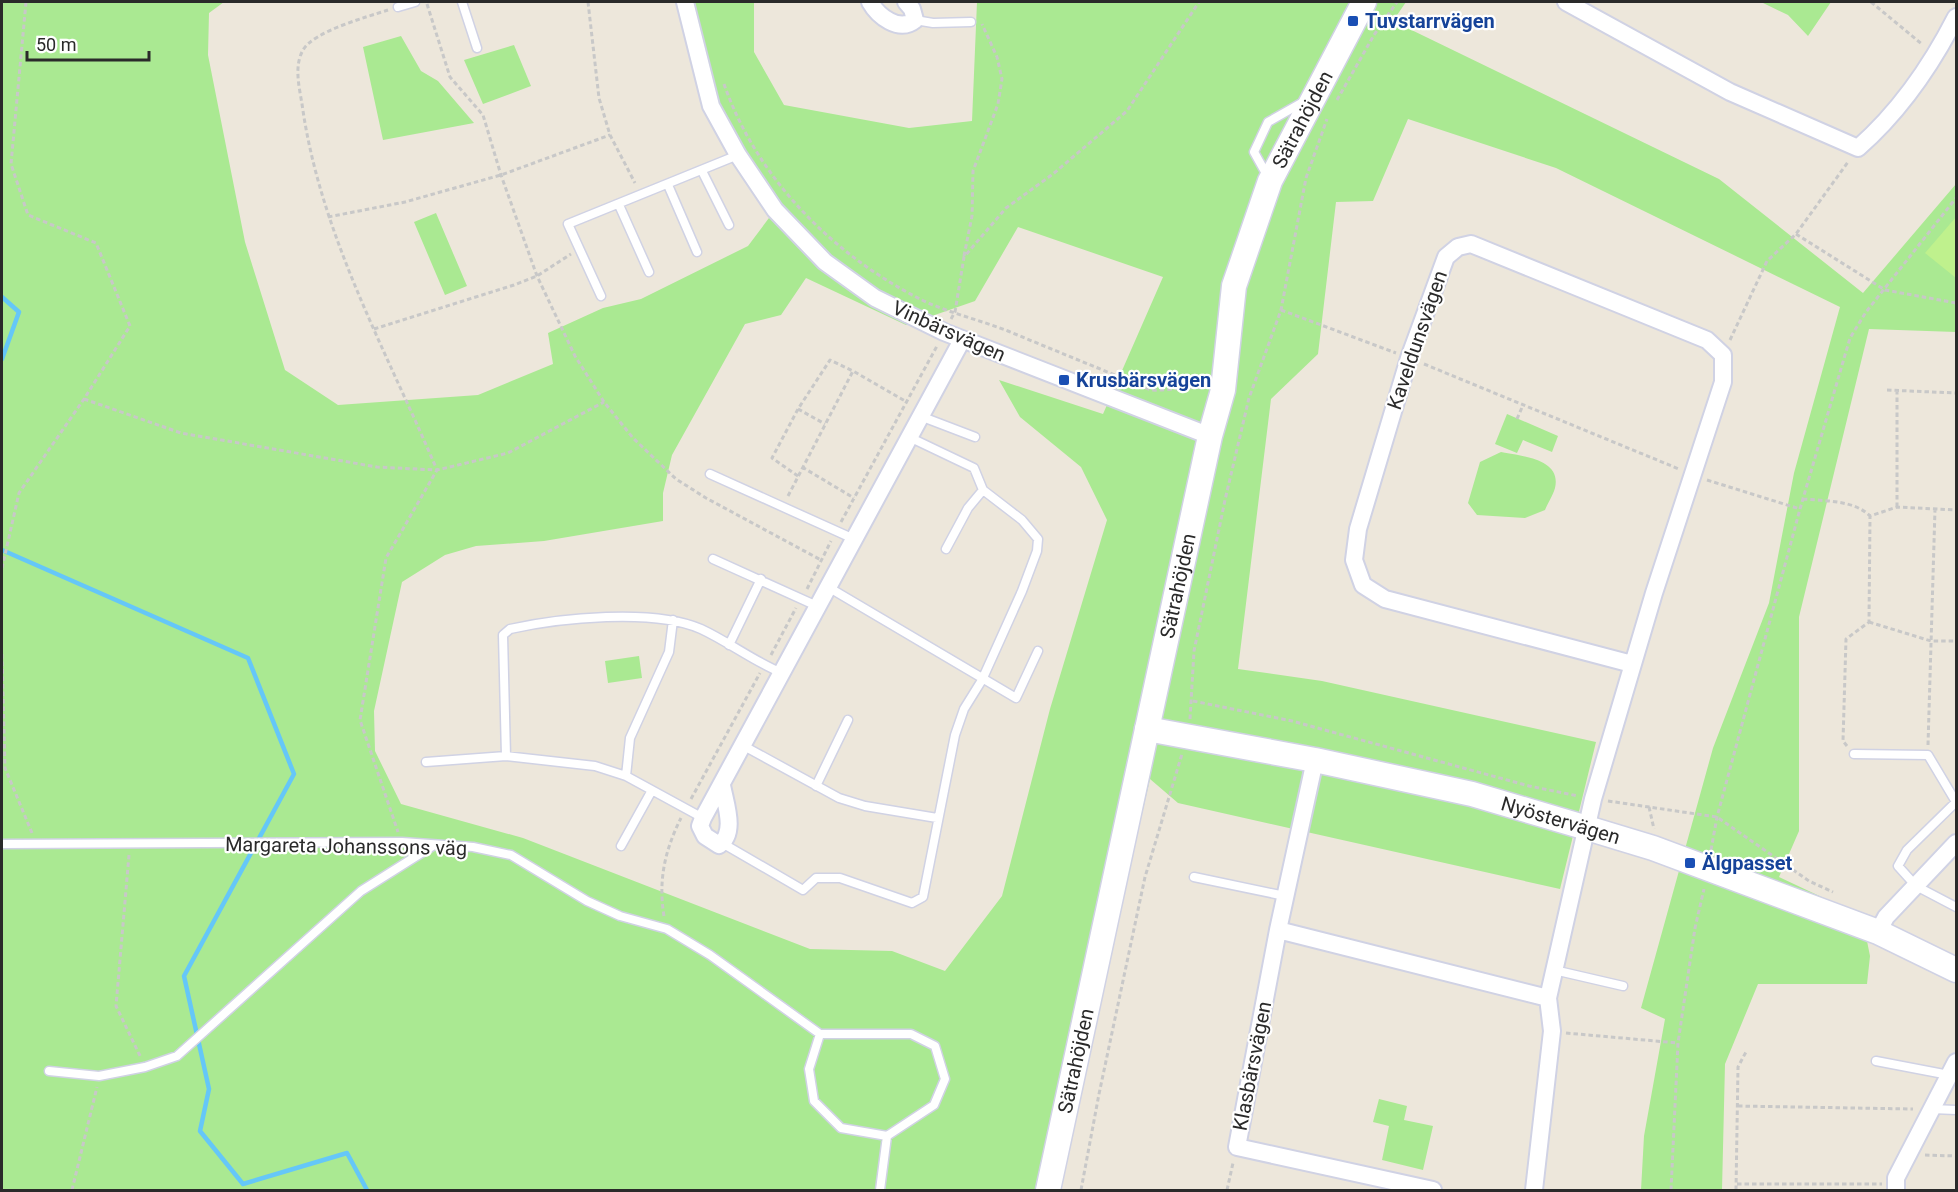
<svg xmlns="http://www.w3.org/2000/svg" width="1958" height="1192" font-family="Roboto,sans-serif">
<style>
.green{fill:#aae992;fill-rule:evenodd}
.pitch{fill:#bff18d}
.lines{fill:none;stroke-linecap:round;stroke-linejoin:round}
.stream{stroke:#65c7f8;stroke-width:4.5}
.lane-casing{stroke:#d0d2e4;stroke-width:11}
.street-casing{stroke:#d0d2e4;stroke-width:20}
.secondary-casing{stroke:#d0d2e4;stroke-width:27}
.path{stroke:#c8c8c8;stroke-width:3;stroke-dasharray:4.5 3;stroke-linecap:butt}
.lane{stroke:#fff;stroke-width:8}
.street{stroke:#fff;stroke-width:16}
.secondary{stroke:#fff;stroke-width:24}
.transit-dot{fill:#1a4fb4;stroke:#fff;stroke-width:2}
.labels{text-anchor:middle;stroke-width:4.5;stroke-linejoin:round;paint-order:stroke}
.transit-label{font-size:20px;font-weight:bold;fill:#164399;stroke:#fff;text-anchor:start}
.street-label{font-size:20px;fill:#2a2a2a;stroke:#fff}
</style>
<rect width="100%" height="100%" fill="#ede7db"/>
<path class="green" d="M2,2H224L209,13L208,55L245,242L285,370L338,405L478,395L553,364L548,333L603,308L641,299L748,246L775,210L701,75L678,2H754V52L784,105L909,128L972,121L977,2H1406L1393,21L1719,179L1863,293L1956,184V332L1869,329L1799,617V831L1779,877L1862,916L1870,956L1867,984H1758L1725,1064L1722,1190H1641L1644,1136L1665,1019L1641,1008L1713,748L1769,603L1794,473L1840,307L1556,168L1408,119L1373,201L1336,202L1318,354L1271,399L1238,669L1322,681L1596,742L1560,889L1178,803L1150,779L1055,1190H2ZM1018,227L1163,277L1103,414L999,380L1020,417L1081,467L1107,520L1050,709L1002,896L945,971L892,951L810,949L523,838L401,804L375,751L374,711L402,582L445,555L476,546L544,541L663,521V493L672,455L745,324L781,315L806,278L906,325L975,301Z
M1761,2H1831L1808,36L1788,15Z
M401,36L421,71L438,81L474,123L383,140L363,47Z
M514,45L531,86L483,104L464,60Z
M436,213L467,286L445,295L414,222Z
M1507,414L1558,436L1552,452L1523,440L1517,453L1495,444Z
M1501,452C1520,456 1562,458 1555,488C1553,495 1548,503 1545,510L1525,518L1477,515L1468,503L1480,462Z
M639,656L642,678L608,683L605,661Z
M1379,1099L1407,1106L1404,1120L1433,1126L1423,1170L1382,1160L1389,1126L1373,1122Z"/>
<path class="pitch" d="M1956,217V278L1925,253Z"/>
<g class="lines">
<path class="stream" d="M2,297L19,312L2,359
M2,550L248,658L294,774L184,976L209,1089L200,1131L243,1184L347,1153L367,1190"/>
<g class="lane-casing">
<path id="lane" d="M462,2L477,48
M398,7L415,2
M915,20L933,23L971,22
M702,171L729,225
M1268,177L1254,152L1268,122L1305,101
M668,185L697,252
M619,205L649,272
M601,296L568,224L738,155
M920,416L975,437
M710,474L854,539
M946,549L968,508L983,490
M713,559L817,606
M828,587L1016,698L1038,651
M729,645L761,579
M742,745L839,798L865,806L937,818
M1854,754L1928,755L1956,802
M506,756L503,635L510,629C559,618 654,608 701,629C729,642 753,661 782,673
M426,762L506,756L595,766L626,776L703,818
M626,776L630,738L669,652L673,620
M816,786L848,720
M1956,802L1907,850L1898,866L1916,886L1956,907
M722,843L803,890L816,878H840L912,903L923,897L955,735L964,709L982,680L1022,591L1037,551L1038,539L1022,520L983,490L974,468L909,437
M2,844L402,842L473,847L511,855L587,901L620,916L667,929L710,955L820,1034
M621,846L651,792
M1194,877L1285,896
M1554,970L1623,986
M1876,1061L1949,1075
M49,1071L99,1076L145,1067L177,1056L361,891L434,845
M1932,1109L1956,1110
M880,1190L887,1136L934,1105L945,1079L935,1046L911,1034H820L809,1069L814,1101L841,1128L887,1136"/>
</g>
<g class="street-casing">
<path id="street" d="M685,2L711,106L738,155L775,210L825,262L875,298L944,332L1210,436
M870,2C878,16 899,33 915,20L912,9L906,2
M1566,2L1730,92L1858,148C1899,112 1931,66 1956,17
M722,785C725,803 737,833 719,845L705,836L700,826L703,818L962,340
M1278,930L1315,760
M1878,932L1886,917L1956,843
M1548,998L1593,799L1654,593L1723,382V355L1707,340L1471,244L1458,247L1446,257L1409,358L1358,529L1354,560L1363,585L1385,599L1632,664
M1433,1190L1237,1147L1278,930L1548,998L1552,1031L1534,1190
M1896,1190V1178L1956,1062"/>
</g>
<g class="secondary-casing">
<g id="secondary">
<path id="s1" d="M1147,729L1315,760L1472,794L1587,828L1653,848L1878,932L1956,970"/>
<path id="s2" d="M1048,1190L1210,436L1223,390L1234,286L1270,181L1364,2"/>
</g>
</g>
<path class="path" d="M588,2L599,98L610,135L635,183
M1871,2L1923,45
M427,4L450,77L483,115L501,175L537,276L575,356L604,402L633,438L676,479L706,498L821,560
M388,10C367,17 314,31 303,50C294,66 299,86 302,104C320,234 386,350 437,470L386,558L360,720L398,832
M724,84C757,179 834,256 922,300C949,313 980,320 1008,331C1056,351 1103,370 1151,390C1169,391 1185,386 1204,388
M1337,100L1374,35L1397,2
M328,217L405,202L501,175L610,135
M1796,234L1885,290L1956,303
M964,256L972,216L973,171L998,104L1002,79L997,57L982,24
M1281,310L1396,353
M951,319L955,312L964,257L1006,208L1053,174L1127,111L1199,2
M374,329L514,285L537,276L571,254
M1730,340L1767,261L1796,234L1848,162
M1424,364L1679,469
M1887,390L1956,393
M1897,390V507
M84,399L181,433L377,467L437,470L508,453L604,402
M798,409L825,424
M1517,419L1523,405
M802,467L854,498
M798,476L772,458L798,409L830,360L853,371
M1707,480L1800,509
M788,496L853,371L907,402
M1803,499C1825,501 1854,500 1870,516
M841,522L937,346
M2,568L19,493L84,399L130,326L96,243L28,215L11,164L26,2
M807,589L831,541
M1869,622L1931,641H1956
M2,654L5,768L32,833
M771,655L796,608
M1193,701L1292,721L1529,786L1578,796
M1190,719L1194,651L1225,500L1249,398L1281,310L1306,178L1327,119
M1928,745L1935,509
M1847,746L1843,741L1846,639L1869,622L1870,516L1897,507L1956,510
M691,799L760,673
M1608,801L1717,817L1809,881L1833,892
M1649,807L1654,829
M1711,850L1717,817L1800,509L1850,338L1866,312L1956,198
M129,855L116,1006L141,1058
M664,916C658,880 665,850 681,818
M1566,1033L1678,1043
M1738,1106L1913,1109
M1925,1155L1956,1156
M1737,1184H1882
M72,1190L97,1087
M1081,1190L1099,1094L1145,877L1182,754
M1227,1190L1233,1163
M1671,1190L1678,1043L1695,928L1704,889
M1736,1190L1738,1067L1747,1050"/>
<use href="#lane" class="lane"/>
<use href="#street" class="street"/>
<use href="#secondary" class="secondary"/>
</g>
<g class="transit-dot">
<rect x="1347" y="15" width="12" height="12" rx="3"/>
<rect x="1058" y="374" width="12" height="12" rx="3"/>
<rect x="1684" y="857" width="12" height="12" rx="3"/>
</g>
<g class="labels">
<g class="transit-label">
<text x="1365" y="28">Tuvstarrvägen</text>
<text x="1076" y="387">Krusbärsvägen</text>
<text x="1702" y="870">Älgpasset</text>
</g>
<g class="street-label">
<text dy="7" stroke="none"><textPath href="#s2" startOffset="1104">Sätrahöjden</textPath></text>
<text transform="translate(949 331) rotate(24)" y="7">Vinbärsvägen</text>
<text transform="translate(1417 340) rotate(-71)" y="7">Kaveldunsvägen</text>
<text dy="7" stroke="none"><textPath href="#s2" startOffset="618">Sätrahöjden</textPath></text>
<text dy="7" stroke="none"><textPath href="#s1" startOffset="424">Nyöstervägen</textPath></text>
<text transform="translate(346 846) rotate(1)" y="7">Margareta Johanssons väg</text>
<text dy="7" stroke="none"><textPath href="#s2" startOffset="132">Sätrahöjden</textPath></text>
<text transform="translate(1252 1066) rotate(-79)" y="7">Klasbärsvägen</text>
</g>
</g>
<rect width="1958" height="1192" fill="none" stroke="#2a2a2a" stroke-width="6"/>
<path d="M27 51v9h122v-9" fill="none" stroke="#2a2a2a" stroke-width="3"/>
<text x="36" y="51" font-size="18" fill="#2a2a2a" stroke="#ffffff" stroke-width="4.5" paint-order="stroke">50 m</text>
</svg>
